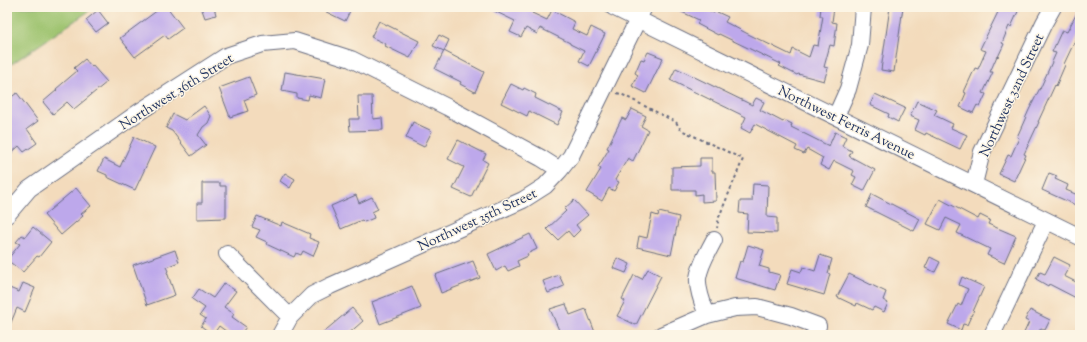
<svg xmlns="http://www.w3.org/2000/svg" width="1087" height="342" font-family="'Sorts Mill Goudy',serif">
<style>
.park{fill:#9dc36e;stroke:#5c7966}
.building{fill:#bda8eb}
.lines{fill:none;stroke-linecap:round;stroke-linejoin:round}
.minor-casing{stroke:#676b7f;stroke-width:18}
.path{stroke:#676b7f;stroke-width:2;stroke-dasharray:3 3;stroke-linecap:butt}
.minor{stroke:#fff;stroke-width:16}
.labels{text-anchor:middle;stroke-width:3;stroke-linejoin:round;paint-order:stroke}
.street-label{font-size:14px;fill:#1b2f5e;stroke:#fcf5e5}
</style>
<rect width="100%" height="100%" fill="#fcf5e5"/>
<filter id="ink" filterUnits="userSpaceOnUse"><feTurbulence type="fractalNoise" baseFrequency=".025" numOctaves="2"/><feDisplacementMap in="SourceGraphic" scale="8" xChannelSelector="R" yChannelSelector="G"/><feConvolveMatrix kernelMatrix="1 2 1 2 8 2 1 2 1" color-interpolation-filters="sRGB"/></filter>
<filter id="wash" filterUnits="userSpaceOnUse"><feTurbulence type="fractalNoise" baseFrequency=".012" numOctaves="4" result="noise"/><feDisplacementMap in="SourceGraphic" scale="16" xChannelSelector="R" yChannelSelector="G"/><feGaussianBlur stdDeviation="0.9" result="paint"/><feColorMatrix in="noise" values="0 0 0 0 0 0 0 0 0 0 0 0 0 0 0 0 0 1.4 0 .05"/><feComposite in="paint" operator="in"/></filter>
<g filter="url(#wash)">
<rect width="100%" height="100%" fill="#f3dbbc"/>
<path class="park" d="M7,7H95L7,67Z"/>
<g id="blocks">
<path class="building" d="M162,7H167L183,28L168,39L165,35L135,57L120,38Z
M201,7H214L216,15L205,18Z
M316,7H352L345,21Z
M486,7H535L532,13L547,20L552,10L575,22L572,29L587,36L591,27L605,34L589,66L579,61L584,51L570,44V43L540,28L537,34L526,28L521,37L510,32L515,21Z
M671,7H702L714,13L715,11L728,17L725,22L750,35L791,55L793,49L809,57L813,45L818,46L823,16H820L821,7H834L832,22L837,23L834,46L830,45L824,67L828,68L824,81L798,74L797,75L779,66L781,64L719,34L718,35L697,24L699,20Z
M890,7H903L894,72L881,70Z
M1003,7H1020L1011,27L1009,26L1002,43L1004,44L998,57L997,56L990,72H993L983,93L986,94L980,107L977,105L973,113L960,107L966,93L964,92L975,68L978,69L986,51L980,49L999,10L1001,11Z
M1080,7V30L1064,64L1065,65L1056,86L1055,85L1038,122H1039L1024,154L1026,155L1014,181L999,174L1008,155L1011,156L1019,138L1017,137L1029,110L1040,88V89L1056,53L1052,52L1062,30L1067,32Z
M98,10L108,23L96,32L86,20Z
M379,21L419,41L410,58L385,46L386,44L371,37Z
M439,35L449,40L444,51L433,46Z
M444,51L484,72L475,92L460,84L461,82L435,69Z
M648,52L663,58L646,93L632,86L638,75L635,73L641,59L644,60Z
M85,59L91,66L92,65L107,82L74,109L67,102L53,114L43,102L57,90L56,89L77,71L74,68Z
M676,68L752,105L756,98L764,102L760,110L783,122L784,120L792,124L791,127L829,146L835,132L846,137L842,146L852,151L849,156L875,170L864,191L852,185L856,177L852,175L854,171L834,161L829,170L820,165L823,158L807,149L804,154L795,150L797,146L755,124L750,133L741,128L746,117L670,80Z
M285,72L325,79L321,98L309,95L308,100L297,98V94L282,91Z
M249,77L256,95L244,100L248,111L230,117L219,88Z
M511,84L523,90L524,88L536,94L535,98L563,112L557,125L529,111L527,116L501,103Z
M17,93L38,121L27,129L37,143L24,152L19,146L7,157V100Z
M875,94L905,108L898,122L888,117L889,114L870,105Z
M358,96H372L373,119L382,118L383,130L350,131L349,119H359Z
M917,101L937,110L934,115L953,124L951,128L967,135L960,149L926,133L925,135L915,130L919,120L910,116Z
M204,106L211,116L208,123L203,127L198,135L206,145L191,156L172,131L166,128L173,114L185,120Z
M632,109L646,116L641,126L648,130L633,161L628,158L615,180L619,182L614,191L609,188L602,201L587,192L601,169L598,167L609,149L607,148L622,118L626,120Z
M413,122L432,131L424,147L406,138Z
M134,137L155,147L135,190L107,177V175L98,171L104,159L120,167Z
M458,140L486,154L483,160L488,163L471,197L453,189L464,167L448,159Z
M700,158H712V172H715L716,201L702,202V194L695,195V190H672V167L700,166Z
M285,173L295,179L290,188L280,181Z
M1049,173L1057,176L1055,179L1068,185L1066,190L1080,196V207L1042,190Z
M202,183H220V186H226V218L197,219V203H202Z
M753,184L768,185L767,217L777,218V233L747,232L748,214L739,213L740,201H752Z
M76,188L91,206L81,214L83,216L61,235L44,215Z
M872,194L920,219L914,231L866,207Z
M356,195L359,203L372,197L378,209L372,212L374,218L364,222L362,220L341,229L331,206Z
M940,199L978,219L980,215L990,220L988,224L1016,236L1004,263L987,255L990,249L957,233L961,225L946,218L940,230L927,224Z
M574,200L588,215L576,225L580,230L573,237L568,231L558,240L547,229L566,211L564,209Z
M659,212L679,217L671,255L637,247L639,236L647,238L652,214L658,216Z
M257,216L281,226L282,222L310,234L309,238L319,242L313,256L303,251L301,255L296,253L294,257L266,244L267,242L256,237L260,230L252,227Z
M33,227L51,242L39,257L37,256L23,272L7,260L20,244L16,242L22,235L25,237Z
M530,234L537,249L527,254L528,256L517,261L519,266L508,271L505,266L496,271L488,254Z
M748,245L764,250L759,266L769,269V272L780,275L775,290L735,278L740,261L743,262Z
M175,250L179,262L166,267L168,271L167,272L175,295L147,305L133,265Z
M820,255L832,259L828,273L830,274L824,295L787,284L792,269L801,272L803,267L815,271Z
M930,257L940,262L935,272L925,268Z
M1054,257L1070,265L1064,276L1080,284V300L1049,284L1048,286L1036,279L1040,272L1045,274Z
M617,258L630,264L626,273L613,268Z
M473,261L480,278L441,293L435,275Z
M648,269L661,276L636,325L617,316L625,301L622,299L634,275L642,279Z
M849,274L886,292L883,300L888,303L884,312L874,307L872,310L857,303L856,306L837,297Z
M559,275L564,286L548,293L543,281Z
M962,277L984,287L967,325L963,324L961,330L948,324L958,304L961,306L968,289L959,285Z
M23,283L35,288L25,312L17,308L7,332V287L19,292Z
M224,283L236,291L224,307L234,314L232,317L246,327L240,335H231L219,326L213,335L201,326L206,319L200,315L205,308L192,299L199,289L213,298Z
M412,286L421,308L380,324L372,302Z
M566,304L570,315L586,309L596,335H561L550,309Z
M352,308L363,321L347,335H320Z
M1030,310L1050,320L1045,330L1041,328L1037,335H1023L1029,322L1025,320Z"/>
</g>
</g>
<g filter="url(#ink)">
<use href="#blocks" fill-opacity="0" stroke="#676b7f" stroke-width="1"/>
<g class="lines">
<g class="minor-casing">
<path id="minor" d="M613,7L1080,237
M836,116L848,89L860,45L863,7
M974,184L982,152L1044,23L1053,7
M7,215L29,189L139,112L226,56L262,44L295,41L351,59L447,107L541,158L560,170
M227,254L290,317
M707,315C703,305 697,289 698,278C700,264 708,252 714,240
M280,335L290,317L312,295L330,286L523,200L545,186L560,170L571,156L644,7
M661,335L707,315L735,308L757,307L791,316L818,326L814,335
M992,335L1046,221"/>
</g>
<path class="path" d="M617,93L621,94L676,122L681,130L743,159L719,217L717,228"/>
<use href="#minor" class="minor"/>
</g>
</g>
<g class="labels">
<g class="street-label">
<text transform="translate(176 91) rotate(-32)" y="5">Northwest 36th Street</text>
<text transform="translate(1011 95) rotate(-65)" y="5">Northwest 32nd Street</text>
<text transform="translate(847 122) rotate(26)" y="5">Northwest Ferris Avenue</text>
<text transform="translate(477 219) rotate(-25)" y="5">Northwest 35th Street</text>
</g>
</g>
<rect width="1087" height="342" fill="none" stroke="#fcf5e5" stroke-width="24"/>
</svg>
